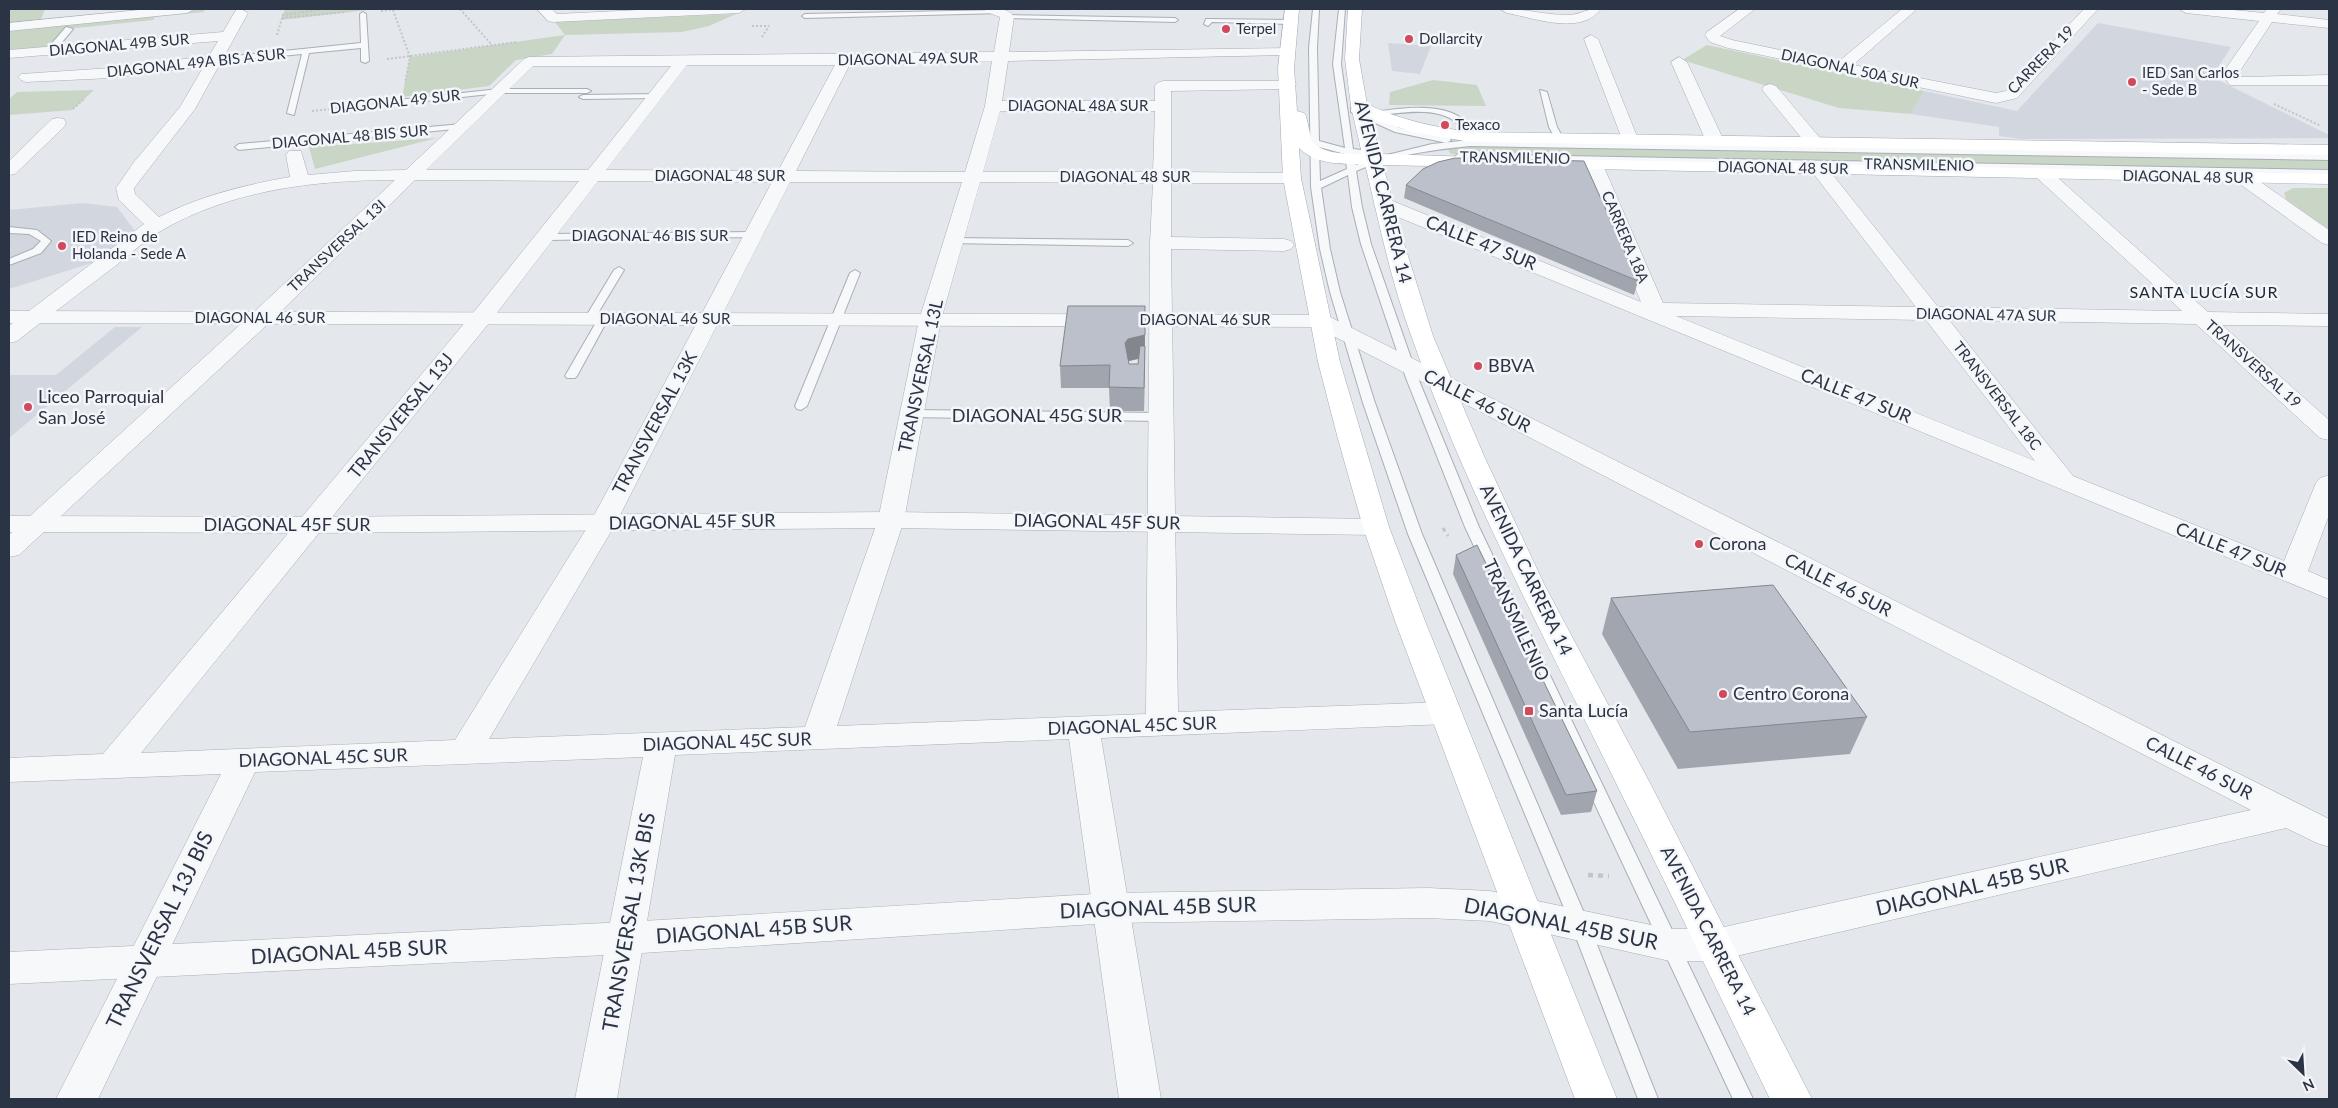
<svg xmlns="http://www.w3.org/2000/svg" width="2338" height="1108" font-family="Lato,sans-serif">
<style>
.built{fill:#d2d6de}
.green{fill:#c9d6c5}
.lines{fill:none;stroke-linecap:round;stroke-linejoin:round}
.service-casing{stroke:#a9aeb7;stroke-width:2}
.minor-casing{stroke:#a9aeb7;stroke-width:1}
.tertiary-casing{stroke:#a9aeb7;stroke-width:1}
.primary-casing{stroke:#a3abb8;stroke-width:1}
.path-far2{stroke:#c2c5cb;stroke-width:2;stroke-dasharray:2 2;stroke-linecap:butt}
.path-far1{stroke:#c2c5cb;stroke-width:3;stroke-dasharray:4 4;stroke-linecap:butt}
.path{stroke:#c2c5cb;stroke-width:4.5;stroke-dasharray:5 5;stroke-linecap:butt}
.service{fill:#f7f8fa;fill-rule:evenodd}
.minor{fill:#f7f8fa;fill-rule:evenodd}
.tertiary{fill:#f7f8fa;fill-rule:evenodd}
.primary{fill:#fff;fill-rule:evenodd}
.wall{fill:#a1a5ae;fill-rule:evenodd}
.shaded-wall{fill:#83868d}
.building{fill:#bbc0ca;stroke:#83868d}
.poi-dot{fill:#d1495b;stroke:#f4f6f9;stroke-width:2}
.labels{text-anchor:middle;stroke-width:5;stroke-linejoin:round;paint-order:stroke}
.far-poi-label{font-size:15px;fill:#2b3445;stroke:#f4f6f9;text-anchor:start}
.far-street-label{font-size:15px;fill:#2b3445;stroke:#f4f6f9}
.far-neighbourhood-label{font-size:16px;letter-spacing:1px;fill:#1d2536;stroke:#f4f6f9}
.street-label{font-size:18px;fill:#2b3445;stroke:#f4f6f9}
.poi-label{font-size:18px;fill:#2b3445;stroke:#f4f6f9;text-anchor:start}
.near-street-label{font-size:21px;fill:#2b3445;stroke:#f4f6f9}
</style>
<rect width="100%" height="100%" fill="#e4e7ec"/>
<path class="built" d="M2098,23L2231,47L2212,77L2329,135V138L2022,139L1999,136V127L1911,114L1924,91L2017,111Z
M1388,43L1431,46L1420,74L1392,71Z
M83,203L117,207L135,231L95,262L9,289V210Z
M115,327H142L9,438V375H56Z"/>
<path class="green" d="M9,9H45L41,19L9,23Z
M205,9L204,12L155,17L153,20L66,29L46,51L9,53V28Z
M285,9H376L281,20Z
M736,14L709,26L682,32L565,35L552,54L516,60L489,86L402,97L410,57L565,35L555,22Z
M1707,45L1924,91L1911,114L1839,108L1682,60Z
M1433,80L1477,85L1486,106L1389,105L1390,92Z
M94,90L72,110L9,115V99L17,92Z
M437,138L315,169L309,147Z
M1470,145L1757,148L2329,159V170L1451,154L1447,148Z
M2293,188H2329V230L2286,199L2284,193Z"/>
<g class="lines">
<g class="service-casing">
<path id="service" d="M1313,9H1319L1317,48L1319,141L1345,148L1333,64L1339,9H1345L1341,64L1353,149L1379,152L1383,156L1432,144L1470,140L2329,154V160L1470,146C1432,150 1392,155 1356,171L1362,207L1371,244L1418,378L1479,527L1753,1099H1733L1465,527L1406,378L1361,244L1352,207L1348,175L1321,188L1330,249L1340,292L1375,403L1422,534L1590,927L1658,1099H1638L1572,927L1408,534L1363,403L1330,292L1320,249L1311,187L1309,48ZM1319,147L1345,154L1347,169L1320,181ZM1354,155L1376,157L1356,165Z
M1001,10L1003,11V13L805,18L802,16L805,14Z
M363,12L366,14L369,61L365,63L361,61V48L309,53L294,115L287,113L302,54L216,62L212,60L216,58L361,43L360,14Z
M1007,15L1175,18L1178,20L1175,22L1005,18L1004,17Z
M1206,19L1290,20L1294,22L1290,24L1212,22L1208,26L1204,24Z
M66,27L73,29L53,53H47V49Z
M499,89H587L591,91L587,93H499L379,106L375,104L379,102Z
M1540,90L1547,92L1557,127L1563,138L1562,140H1556L1549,127Z
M658,94L659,96L655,98L583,99L579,97L583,95Z
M1351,108H1357L1370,114L1374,112C1400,108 1447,101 1467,123C1470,127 1472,132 1474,137L1467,139C1464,134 1463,129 1459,125C1440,105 1399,113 1375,116L1400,128L1450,138L1451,140L1447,143L1395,132L1351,112Z
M462,124L466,126L465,128L239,150L235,147L239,144Z
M1458,154L2329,170V176L1455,159L1454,157Z
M9,227L37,230L51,241L41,253L9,265V259L33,249L41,241L29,234L9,233Z
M754,232L759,235L757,237L547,240L542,237L547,234Z
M952,238L1128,240L1133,243L1128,246L949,243L947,241Z
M619,267L624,270L595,318L594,320H586L585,318L614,270Z
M855,270L860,273L807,406L801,410L797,409L795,406L850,273Z
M603,316L608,319L577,376L575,378H567L565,376L598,319Z
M913,410L1160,413L1166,417L1160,421L909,417L907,414L909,411Z"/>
</g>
<g class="minor-casing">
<path id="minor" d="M149,9H194L187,13L9,31V23Z
M241,9L248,13L195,109L134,188L135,194L159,217C200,196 244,185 290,177L286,155L289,151H301L308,175L355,171L406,170L524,59L529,57L994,52L1000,17L987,12L985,9C997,9 1007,7 1014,17L1009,52L1292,48L1294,51L1292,54L1287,55L1008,61L1002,101H1155V86L1157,83L1163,81H1294L1296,84L1294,87L1288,89L1171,91V172L1292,173L1298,174L1301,178L1298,182L1292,183H1171V237L1284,239L1291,241L1294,245L1291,249L1284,251L1171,249L1178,712L1446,702L1457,705L1462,713L1457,721L1446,724L1101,738L1161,1099H1119L1069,739L675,755L617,1099H575L643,757L255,772L98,1099H56L221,774L9,782V758L103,754L473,313L579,181L415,180L269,323L19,555L9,557V535L253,313L395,180C315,180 229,190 159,232C143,242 129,255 114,267C82,291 49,316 17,341L9,343V326L144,224L119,200L116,188L134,162L180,107L204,66L111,78L26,82L21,80L18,77L21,74L111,68L209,56L218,41L9,58V50L223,32L236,10ZM992,61L985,106L965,172L796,171L850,64ZM687,65H835L778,171L606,170ZM533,66H671L588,170H426ZM1000,111H1155L1153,172H983ZM598,181L772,182L590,523L455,740L141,753L489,323ZM790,182H962L919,320L878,520L805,727L489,739L616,523ZM980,182L1153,183L1150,243L1146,714L837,726L904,520L941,320Z
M537,9H552L557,14L659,9H746L739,13L553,22L548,21Z
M1500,9C1523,8 1544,15 1567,15C1581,15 1585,8 1601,9C1581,36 1534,18 1507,13Z
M1739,9H1755L1720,36L1732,40L1838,62L1902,9H1917L1853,65L1996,93L2006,91L2084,9H2098L2017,98L1996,103L1728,48L1710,42L1705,35L1707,32Z
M2179,9H2223L2264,13L2267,9H2281L2277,14L2329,20V28L2272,22L2238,74L2240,77L2329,75V85H2230L2222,74L2259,21L2186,13Z
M1591,35L1598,39L1638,139L1636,143H1624L1622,139L1584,39Z
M1679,57L1687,62L1724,141L1721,145H1709L1706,141L1671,62Z
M1770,84L1776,86L1820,138L1823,142L1820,146H1808L1764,92L1762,89L1764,86Z
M58,118L64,119L66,123L64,127L15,174L9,175V161L52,119Z
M1594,160L1600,161L1603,165L1663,303L1916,307L1810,169L1813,165H1825L1938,307L2182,311L2036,177L2033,173L2036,169H2048L2208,312L2329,314V326L2222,325L2329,420V440L2320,438L2196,324L1949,320L2073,476L2284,561L2316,483L2320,478L2329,475V515L2308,571L2329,580V599L1376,208L1374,204L1376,200L1383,198L1390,200L1641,302L1585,165L1588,161ZM1676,316L1926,320L2035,461Z
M2243,173L2249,174L2329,230V245L2322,243L2237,182L2234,178L2237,174Z"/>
</g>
<g class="tertiary-casing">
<path id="tertiary" d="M9,311L1320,315L1328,316L2329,819V847L2317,843L2286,828L1715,961H1670L1490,921L1428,918L1111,923L626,954L9,984V952L626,922L1111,893L1428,888L1490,891L1670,929H1715L2251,810L1316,327L9,323Z
M891,512L1376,519L1385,521L1389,527L1385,533L1376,535L891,528L312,533L9,532V516L312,517Z"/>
</g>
<g class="primary-casing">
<path id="primary" d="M1285,9H1299L1294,68L1297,111L1304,113L1306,116L1312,142C1326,155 1344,153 1362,154L1351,106L1345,59L1348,9H1362L1359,59L1367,104C1400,120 1434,127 1470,132L2329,145V155L1470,142L1413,132L1370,118L1380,154L1475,157L1481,158L1484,162L1481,166L1475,167L1383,165L1403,240L1433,336L1484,456L1544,584L1651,785L1812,1099H1770C1719,995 1669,889 1617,785C1545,638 1467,493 1412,338C1391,282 1379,222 1365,164C1342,164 1316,165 1299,148L1301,178L1340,362L1389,527L1425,621L1617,1099H1575L1395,621L1363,527L1338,439L1318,362L1283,178L1278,68Z
M1548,159L2329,174V184L1542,168L1539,164L1542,160Z"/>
</g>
<path class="path-far2" d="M460,9L492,45
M393,10L410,57L405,83
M381,11L397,9
M282,18L346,12
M752,26H769
M277,35L283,15L324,9
M762,37L769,26
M387,59L517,42
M2274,104L2321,126
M73,109L85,98
M312,111L361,106"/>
<path class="path-far1" d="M1443,528L1448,536"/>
<path class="path" d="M1588,875L1609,876"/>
<use href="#service" class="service"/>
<use href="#minor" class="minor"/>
<use href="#tertiary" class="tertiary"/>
<use href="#primary" class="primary"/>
</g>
<path class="wall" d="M1406,185L1638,281L1634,295L1404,198Z
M1145,328L1144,411H1110L1109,388H1061L1060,366ZM1139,359L1138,364H1129V361Z
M1456,555L1597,791L1591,812L1561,815L1453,574Z
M1611,598L1867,717L1850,754L1678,769L1602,634Z"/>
<path class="shaded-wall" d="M1145,306V328L1144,411V357L1129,361L1125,365V343Z"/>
<path class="building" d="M1455,158L1584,161L1638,281L1406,185L1423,169L1438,162Z
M1068,306H1145V335L1128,339L1125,343L1129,364H1138L1140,346H1145L1144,388L1109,387L1110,365L1060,366Z
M1477,545L1597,791L1566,795L1456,555Z
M1773,585L1867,717L1690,732L1611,598Z"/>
<g class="poi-dot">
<circle cx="1226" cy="29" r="5"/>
<circle cx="1409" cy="39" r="5"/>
<circle cx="2132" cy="82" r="5"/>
<circle cx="1445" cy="125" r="5"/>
<circle cx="62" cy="246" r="5"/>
<circle cx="1478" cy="366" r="5"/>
<circle cx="28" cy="407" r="5"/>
<circle cx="1699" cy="544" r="5"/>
<circle cx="1723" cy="694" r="5"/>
<rect x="1524" y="706" width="10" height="10" rx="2.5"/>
</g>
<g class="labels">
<g class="far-poi-label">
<text x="1236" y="34">Terpel</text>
<text x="1419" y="44">Dollarcity</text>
<text x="2142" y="78">IED San Carlos<tspan x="2142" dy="17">- Sede B</tspan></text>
<text x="1455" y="130">Texaco</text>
<text x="72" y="242">IED Reino de<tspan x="72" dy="17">Holanda - Sede A</tspan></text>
</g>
<g class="far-street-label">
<text transform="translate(119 45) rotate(-5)" y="5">DIAGONAL 49B SUR</text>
<text transform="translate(908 59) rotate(-1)" y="5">DIAGONAL 49A SUR</text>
<text transform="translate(2041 60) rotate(-46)" y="5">CARRERA 19</text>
<text transform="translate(196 63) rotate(-6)" y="5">DIAGONAL 49A BIS A SUR</text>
<text transform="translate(1850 69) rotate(12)" y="5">DIAGONAL 50A SUR</text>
<text transform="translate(395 102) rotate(-6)" y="5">DIAGONAL 49 SUR</text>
<text x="1078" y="111">DIAGONAL 48A SUR</text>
<text transform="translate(350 137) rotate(-5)" y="5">DIAGONAL 48 BIS SUR</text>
<text transform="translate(1515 158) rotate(1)" y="5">TRANSMILENIO</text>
<text transform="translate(1919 165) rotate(1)" y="5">TRANSMILENIO</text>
<text transform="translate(1783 168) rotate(1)" y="5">DIAGONAL 48 SUR</text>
<text x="720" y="181">DIAGONAL 48 SUR</text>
<text x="1125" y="182">DIAGONAL 48 SUR</text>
<text transform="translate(2188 177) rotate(1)" y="5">DIAGONAL 48 SUR</text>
<text x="650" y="241">DIAGONAL 46 BIS SUR</text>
<text transform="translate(1625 237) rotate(67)" y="5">CARRERA 18A</text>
<text transform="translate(337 246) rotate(-43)" y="5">TRANSVERSAL 13I</text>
<text transform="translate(1986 315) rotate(1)" y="5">DIAGONAL 47A SUR</text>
<text x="260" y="323">DIAGONAL 46 SUR</text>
<text x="665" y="324">DIAGONAL 46 SUR</text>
<text x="1205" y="325">DIAGONAL 46 SUR</text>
<text transform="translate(2253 364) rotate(42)" y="5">TRANSVERSAL 19</text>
<text transform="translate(1997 396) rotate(52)" y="5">TRANSVERSAL 18C</text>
</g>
<g class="far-neighbourhood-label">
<text x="2204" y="298">SANTA LUCÍA SUR</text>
</g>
<g class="street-label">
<text transform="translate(1383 192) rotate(76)" y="6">AVENIDA CARRERA 14</text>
<text transform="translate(1481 243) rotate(22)" y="6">CALLE 47 SUR</text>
<text transform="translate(921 376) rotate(-78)" y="6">TRANSVERSAL 13L</text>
<text transform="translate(1856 396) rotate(22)" y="6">CALLE 47 SUR</text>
<text transform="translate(1477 401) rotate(27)" y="6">CALLE 46 SUR</text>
<text transform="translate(401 416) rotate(-51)" y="6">TRANSVERSAL 13J</text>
<text x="1037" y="422">DIAGONAL 45G SUR</text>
<text transform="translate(655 423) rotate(-62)" y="6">TRANSVERSAL 13K</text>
<text transform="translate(692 522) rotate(-1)" y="6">DIAGONAL 45F SUR</text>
<text transform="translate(1097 522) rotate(1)" y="6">DIAGONAL 45F SUR</text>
<text x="287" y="531">DIAGONAL 45F SUR</text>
<text transform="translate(2231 550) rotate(22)" y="6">CALLE 47 SUR</text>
<text transform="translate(1526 570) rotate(64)" y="6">AVENIDA CARRERA 14</text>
<text transform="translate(1838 585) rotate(27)" y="6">CALLE 46 SUR</text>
<text transform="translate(1516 620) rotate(65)" y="6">TRANSMILENIO</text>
<text transform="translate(1132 726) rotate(-2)" y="6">DIAGONAL 45C SUR</text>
<text transform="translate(727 742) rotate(-2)" y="6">DIAGONAL 45C SUR</text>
<text transform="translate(323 758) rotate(-2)" y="6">DIAGONAL 45C SUR</text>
<text transform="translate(2199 768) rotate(27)" y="6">CALLE 46 SUR</text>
<text transform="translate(1708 931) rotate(63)" y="6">AVENIDA CARRERA 14</text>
</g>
<g class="poi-label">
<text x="1488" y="372">BBVA</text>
<text x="38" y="403">Liceo Parroquial<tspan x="38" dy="21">San José</tspan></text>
<text x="1709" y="550">Corona</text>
<text x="1733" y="700">Centro Corona</text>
<text x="1539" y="717">Santa Lucía</text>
</g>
<g class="near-street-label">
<text transform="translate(1972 887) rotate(-13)" y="7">DIAGONAL 45B SUR</text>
<text transform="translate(1158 908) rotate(-2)" y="7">DIAGONAL 45B SUR</text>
<text transform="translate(629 922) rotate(-80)" y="7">TRANSVERSAL 13K BIS</text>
<text transform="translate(1561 924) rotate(11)" y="7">DIAGONAL 45B SUR</text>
<text transform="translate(160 930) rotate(-64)" y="7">TRANSVERSAL 13J BIS</text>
<text transform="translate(754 930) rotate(-4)" y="7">DIAGONAL 45B SUR</text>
<text transform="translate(349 952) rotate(-3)" y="7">DIAGONAL 45B SUR</text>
</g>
</g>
<rect width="2338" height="1108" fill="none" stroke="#2b3445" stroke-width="20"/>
<g transform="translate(2303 1073) rotate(155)" stroke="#f4f6f9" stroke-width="4" paint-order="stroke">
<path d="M0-4L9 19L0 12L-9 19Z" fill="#2b3445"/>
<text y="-8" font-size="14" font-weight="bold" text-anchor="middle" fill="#2b3445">N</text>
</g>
</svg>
